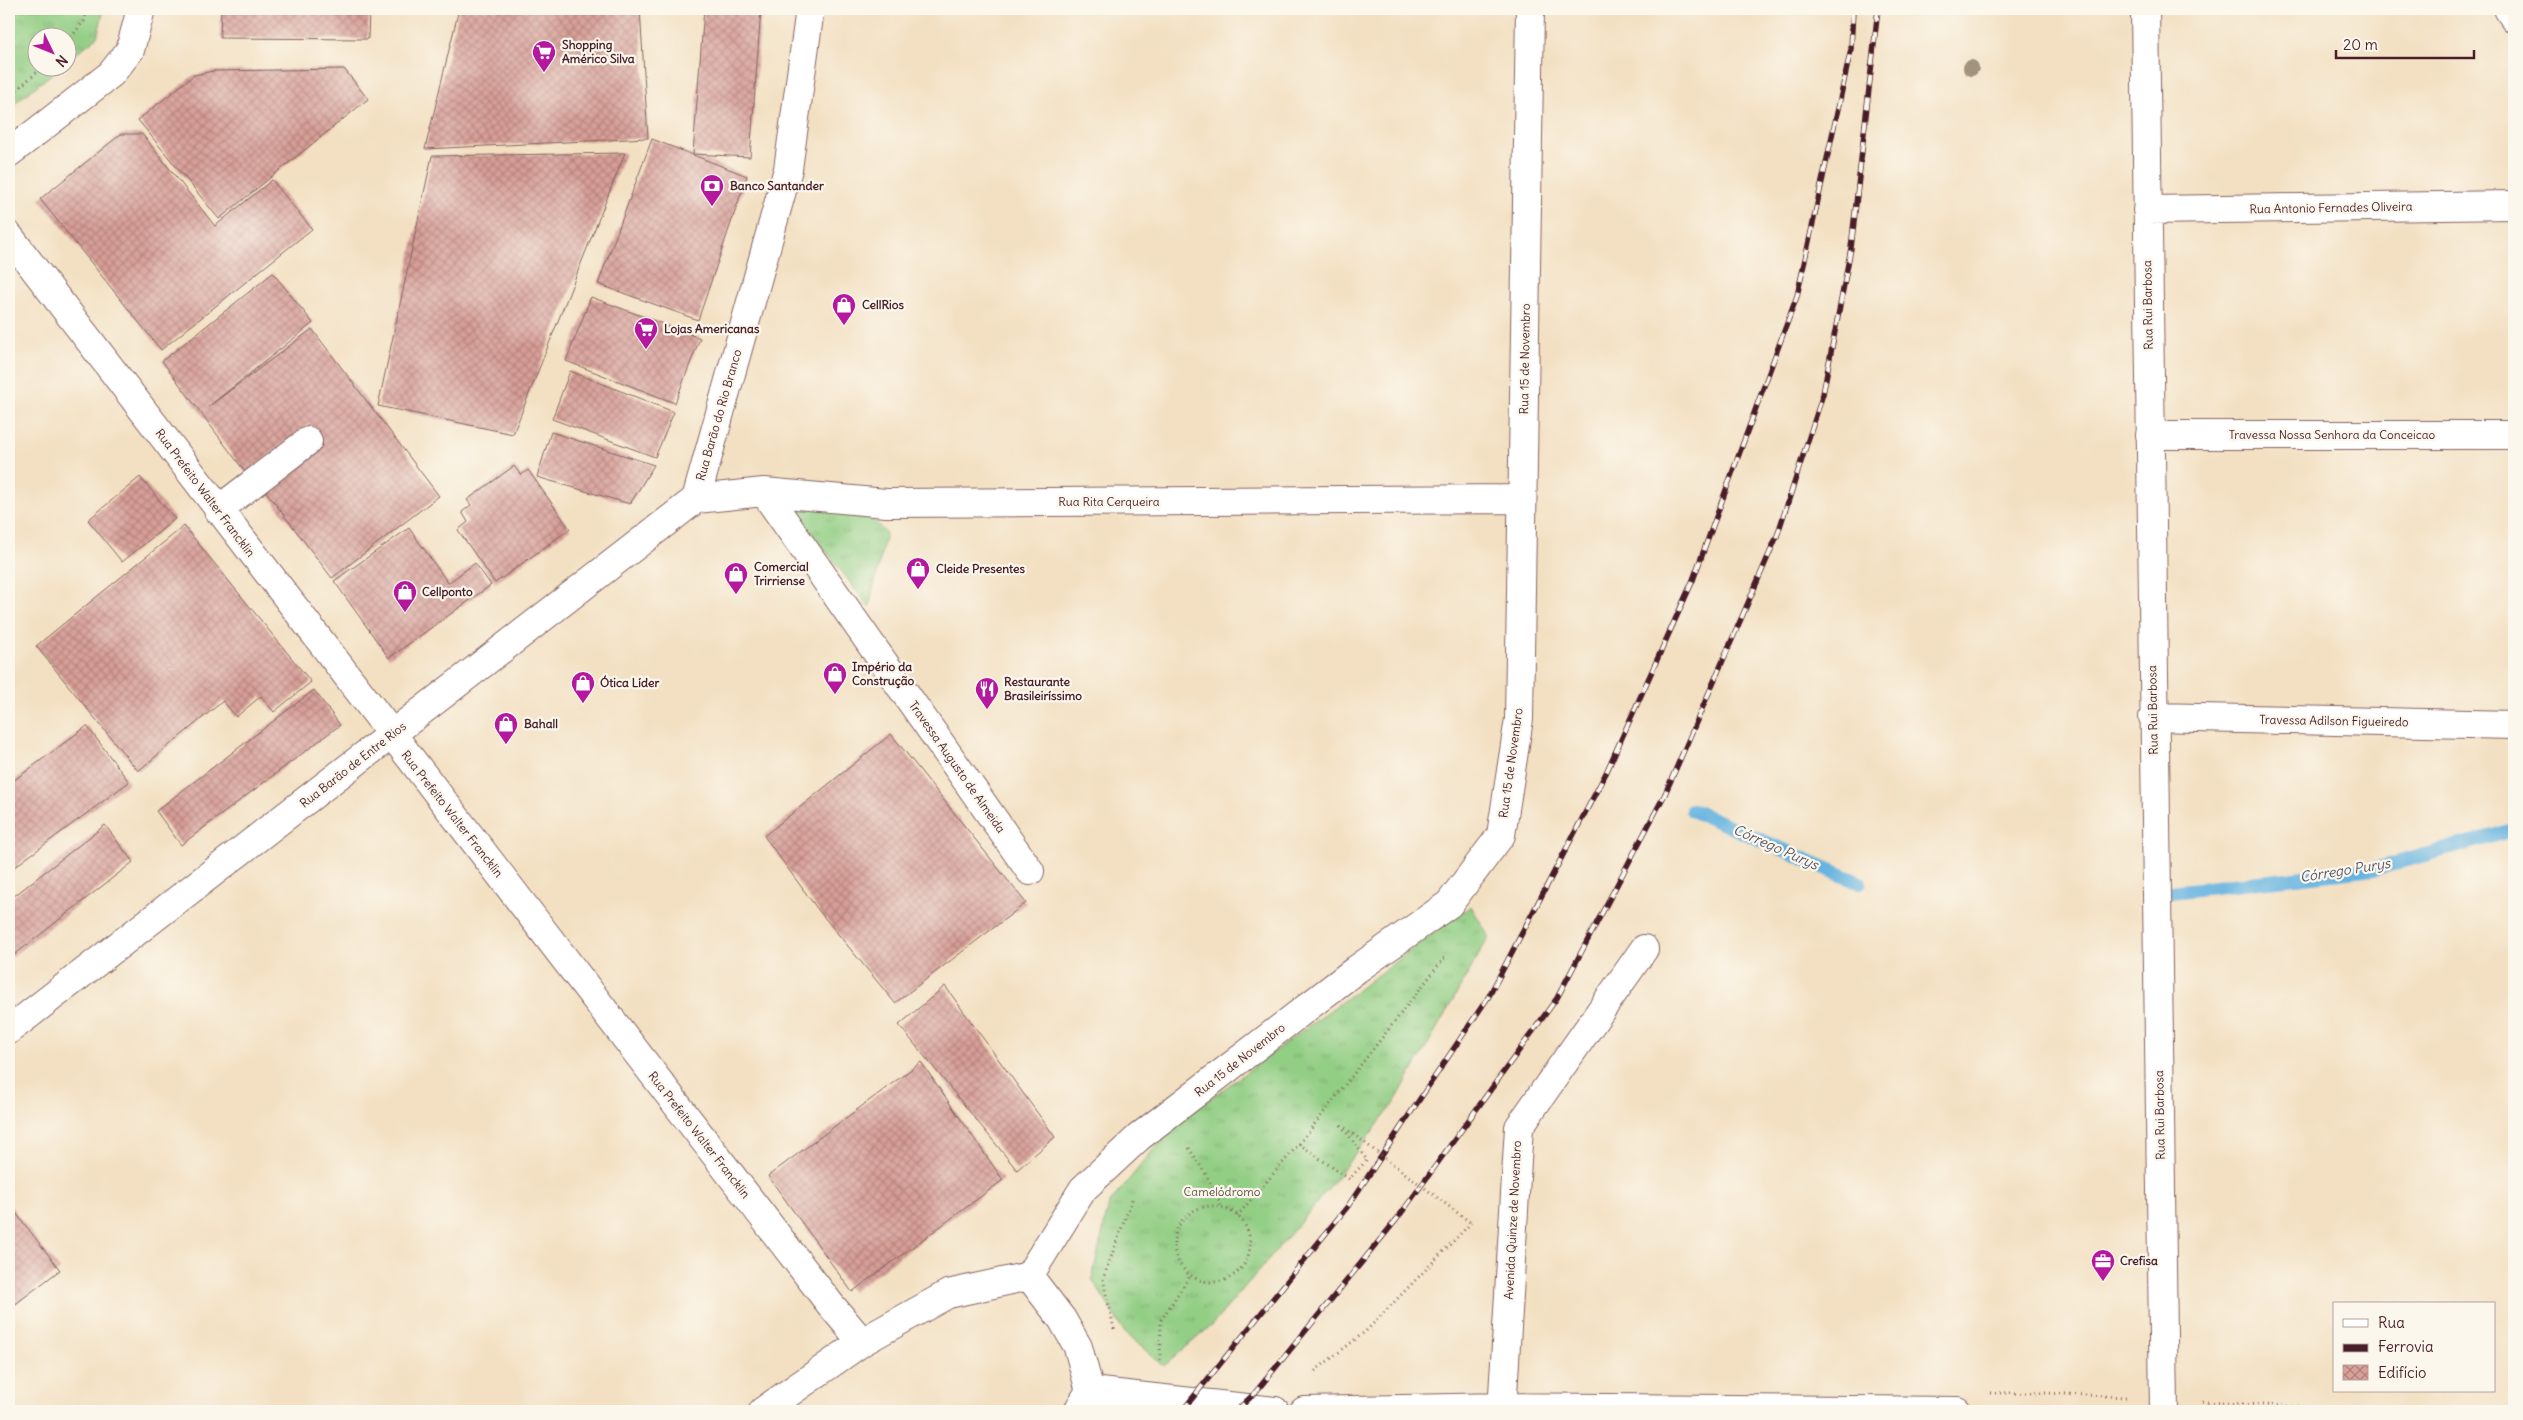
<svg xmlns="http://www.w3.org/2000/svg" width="2523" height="1420" font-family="Delius,sans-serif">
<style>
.grass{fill:url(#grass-tufts);stroke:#6e7658}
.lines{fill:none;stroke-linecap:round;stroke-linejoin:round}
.stream{stroke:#66b4e0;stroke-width:14}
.building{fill:url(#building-cross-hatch)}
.minor-casing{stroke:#856360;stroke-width:30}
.path{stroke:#856360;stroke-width:3;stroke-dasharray:1 4;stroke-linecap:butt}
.minor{stroke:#fff;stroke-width:28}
.rail-casing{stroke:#4a1f2b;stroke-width:5.5}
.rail{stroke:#fbf7ec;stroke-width:4;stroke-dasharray:11;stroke-linecap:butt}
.path-bridge{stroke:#856360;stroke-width:3;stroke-dasharray:1 4;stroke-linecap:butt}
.tree{fill:#a2937e}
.labels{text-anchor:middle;stroke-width:4.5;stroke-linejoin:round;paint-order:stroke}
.poi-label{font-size:12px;font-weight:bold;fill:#4a1f2b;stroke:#fbf7ec;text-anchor:start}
.street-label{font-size:12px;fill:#4a1f2b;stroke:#fbf7ec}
.park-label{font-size:12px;fill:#605446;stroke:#fbf7ec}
.water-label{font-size:14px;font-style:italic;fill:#54536a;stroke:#fbf7ec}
</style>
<defs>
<pattern id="grass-tufts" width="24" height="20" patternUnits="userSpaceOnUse" patternTransform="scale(1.25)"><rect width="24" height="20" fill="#92ce84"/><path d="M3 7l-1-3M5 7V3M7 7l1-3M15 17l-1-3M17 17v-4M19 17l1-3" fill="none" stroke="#7fb072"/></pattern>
<pattern id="building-cross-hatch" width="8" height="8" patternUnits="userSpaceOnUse" patternTransform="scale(1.25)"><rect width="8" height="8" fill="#d89f98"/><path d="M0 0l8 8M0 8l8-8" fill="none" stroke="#b1817c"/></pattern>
</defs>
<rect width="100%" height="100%" fill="#fbf7ec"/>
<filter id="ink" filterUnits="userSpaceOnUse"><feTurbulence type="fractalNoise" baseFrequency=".02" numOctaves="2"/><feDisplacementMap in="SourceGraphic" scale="10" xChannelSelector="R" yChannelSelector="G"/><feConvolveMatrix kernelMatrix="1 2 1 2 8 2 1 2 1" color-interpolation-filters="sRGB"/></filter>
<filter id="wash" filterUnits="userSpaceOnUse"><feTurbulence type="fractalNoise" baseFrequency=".0096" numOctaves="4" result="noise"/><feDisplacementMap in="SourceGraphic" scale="20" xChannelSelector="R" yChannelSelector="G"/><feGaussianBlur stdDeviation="1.12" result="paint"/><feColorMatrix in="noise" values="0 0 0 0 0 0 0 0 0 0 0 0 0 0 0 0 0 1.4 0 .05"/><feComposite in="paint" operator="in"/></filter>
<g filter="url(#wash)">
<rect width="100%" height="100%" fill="#f3e0c2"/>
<path class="grass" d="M9,9H104L97,37L68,60V38H38V68H59L9,108Z
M812,508L863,510L886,533L869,607L796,512Z
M1471,906L1489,937L1393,1105L1315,1205L1212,1325L1164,1366L1125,1333L1092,1279L1109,1204L1172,1127Z"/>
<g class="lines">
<path class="stream" d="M1692,810L1860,883
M2171,892L2375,869L2514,830"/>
</g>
<g id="blocks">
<path class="building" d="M221,9H369L368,39L220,38Z
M459,9H640L648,138L425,149Z
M704,9H761L750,157L693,154Z
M344,69L368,99L219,219L138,120L194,75L213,71Z
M121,134H142L215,226L272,180L312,229L161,350L40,199Z
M652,139L747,176L698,320L598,284Z
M625,153L513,434L378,406L432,156Z
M273,273L313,323L208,407L312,329L439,496L332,578L264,489L323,444L308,425L246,473L162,361Z
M591,297L700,338L675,403L566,361Z
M570,371L674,412L655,457L552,419Z
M551,432L654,465L630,504L537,477Z
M514,466L521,475L528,470L570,529L495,583L458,530L468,522L462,512L471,505L467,500Z
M140,477L175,519L122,562L88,520Z
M184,526L311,682L274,712L261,696L236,717L223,701L138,771L36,646Z
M409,528L448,583L475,563L491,585L389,658L334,581Z
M314,690L340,725L181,845L156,811Z
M87,726L129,782L9,871V784Z
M891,734L1026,903L895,1003L819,911L764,836Z
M105,825L133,862L9,959V900Z
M945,986L1055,1137L1017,1170L899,1025Z
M921,1062L1003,1180L852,1292L768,1176Z
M9,1204L60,1270L9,1309Z"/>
</g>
</g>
<g filter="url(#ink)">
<use href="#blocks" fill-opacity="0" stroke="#856360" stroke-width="1"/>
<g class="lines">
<g class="minor-casing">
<path id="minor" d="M2145,9L2164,1411
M2508,9L2514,18
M9,153L111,74L130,50L141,9
M2147,210L2514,205
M9,236L830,1304L862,1342
M2150,435H2514
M764,492L1030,871
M696,499L764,492L886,503L1522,499
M696,499L788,169L810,9
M218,510L308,441
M2153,717L2514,725
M9,1030L696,499
M1029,1276L1083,1189L1139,1137L1357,969L1449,904L1501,835L1519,719L1530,9
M1029,1276L1062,1319L1078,1347L1090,1391L1080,1407
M763,1411L862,1342L948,1294L1029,1276
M1095,1411L1090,1391L1275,1411
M1304,1411L1502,1407L1957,1411
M1502,1411L1519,1127L1644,949"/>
</g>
<path class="path" d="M68,41L84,21L87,9
M9,96L42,68
M1299,1144L1349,1179L1367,1160L1341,1125
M1189,1148L1207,1176L1222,1208
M1174 1244a38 38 0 1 1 76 0a38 38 0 1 1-76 0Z
M1237,1216L1299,1144L1445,957
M1114,1329L1103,1279L1133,1197
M1160,1360L1161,1320L1190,1276
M1315,1371L1366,1331L1471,1223
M1990,1393H2045L2126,1397
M2202,1402L2381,1411"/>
<use href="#minor" class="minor"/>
<g class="rail-casing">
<path id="rail" d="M1182,1411L1348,1206L1489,996L1606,773L1693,580L1797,296L1851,49L1853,9
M1236,1411L1254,1394L1397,1219L1557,998L1665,794L1777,536L1823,394L1851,248L1878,9"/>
</g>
<use href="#rail" class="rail"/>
<path class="path-bridge" d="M1341,1125L1471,1223"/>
</g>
<circle class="tree" cx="1971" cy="68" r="8"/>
</g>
<defs>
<g id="supermarket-pin" transform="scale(1.25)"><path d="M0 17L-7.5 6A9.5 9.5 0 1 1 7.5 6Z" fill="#b5179e" stroke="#fbf7ec"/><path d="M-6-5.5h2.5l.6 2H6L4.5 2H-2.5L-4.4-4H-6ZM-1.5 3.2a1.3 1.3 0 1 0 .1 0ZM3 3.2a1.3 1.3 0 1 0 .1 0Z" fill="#fff"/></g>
<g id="bank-pin" transform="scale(1.25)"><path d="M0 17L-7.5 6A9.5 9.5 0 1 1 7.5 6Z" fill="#b5179e" stroke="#fbf7ec"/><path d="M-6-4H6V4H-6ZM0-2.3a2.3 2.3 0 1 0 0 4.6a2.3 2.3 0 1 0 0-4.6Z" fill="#fff"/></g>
<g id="shop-pin" transform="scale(1.25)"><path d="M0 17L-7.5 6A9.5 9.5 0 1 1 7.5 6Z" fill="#b5179e" stroke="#fbf7ec"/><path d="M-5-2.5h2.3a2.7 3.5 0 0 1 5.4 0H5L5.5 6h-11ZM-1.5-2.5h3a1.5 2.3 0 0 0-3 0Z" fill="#fff"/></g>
<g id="restaurant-pin" transform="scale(1.25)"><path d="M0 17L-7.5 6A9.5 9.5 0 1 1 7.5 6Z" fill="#b5179e" stroke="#fbf7ec"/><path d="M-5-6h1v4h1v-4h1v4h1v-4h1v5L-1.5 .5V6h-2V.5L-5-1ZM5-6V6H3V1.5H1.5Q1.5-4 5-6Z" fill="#fff"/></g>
<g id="office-pin" transform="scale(1.25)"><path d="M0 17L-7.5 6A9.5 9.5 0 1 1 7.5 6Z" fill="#b5179e" stroke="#fbf7ec"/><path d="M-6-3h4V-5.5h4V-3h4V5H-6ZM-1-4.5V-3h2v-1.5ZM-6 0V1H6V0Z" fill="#fff"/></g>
</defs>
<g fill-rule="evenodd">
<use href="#supermarket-pin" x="544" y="52"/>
<use href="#bank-pin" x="712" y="186"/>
<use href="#shop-pin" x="844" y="305"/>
<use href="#supermarket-pin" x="646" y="329"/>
<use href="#shop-pin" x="918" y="569"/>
<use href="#shop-pin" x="736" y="574"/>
<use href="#shop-pin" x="405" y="592"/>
<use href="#shop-pin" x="835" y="674"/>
<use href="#shop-pin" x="583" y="683"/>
<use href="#restaurant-pin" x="987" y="689"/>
<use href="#shop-pin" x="506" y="724"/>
<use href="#office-pin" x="2103" y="1261"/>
</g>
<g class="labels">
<g class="poi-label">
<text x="562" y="49">Shopping<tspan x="562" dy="14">Américo Silva</tspan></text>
<text x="730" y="190">Banco Santander</text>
<text x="862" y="309">CellRios</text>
<text x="664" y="333">Lojas Americanas</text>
<text x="754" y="571">Comercial<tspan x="754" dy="14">Trirriense</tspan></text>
<text x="936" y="573">Cleide Presentes</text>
<text x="422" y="596">Cellponto</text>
<text x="852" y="671">Império da<tspan x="852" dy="14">Construção</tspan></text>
<text x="1004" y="686">Restaurante<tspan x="1004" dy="14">Brasileiríssimo</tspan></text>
<text x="600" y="687">Ótica Líder</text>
<text x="524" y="728">Bahall</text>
<text x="2120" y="1265">Crefisa</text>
</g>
<g class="street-label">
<text transform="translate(2331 208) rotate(-1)" y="4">Rua Antonio Fernades Oliveira</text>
<text transform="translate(2148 305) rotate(-91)" y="4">Rua Rui Barbosa</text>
<text transform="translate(1525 359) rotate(-89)" y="4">Rua 15 de Novembro</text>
<text transform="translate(719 415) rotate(-74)" y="4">Rua Barão do Rio Branco</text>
<text x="2332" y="439">Travessa Nossa Senhora da Conceicao</text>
<text transform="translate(205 493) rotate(53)" y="4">Rua Prefeito Walter Francklin</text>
<text x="1109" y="506">Rua Rita Cerqueira</text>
<text transform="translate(2153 710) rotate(-91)" y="4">Rua Rui Barbosa</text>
<text transform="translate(2334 721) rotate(1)" y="4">Travessa Adilson Figueiredo</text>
<text transform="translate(1511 763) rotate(-82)" y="4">Rua 15 de Novembro</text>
<text transform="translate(353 765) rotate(-38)" y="4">Rua Barão de Entre Rios</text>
<text transform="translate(957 767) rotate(55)" y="4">Travessa Augusto de Almeida</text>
<text transform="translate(452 814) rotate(52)" y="4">Rua Prefeito Walter Francklin</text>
<text transform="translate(1240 1060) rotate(-38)" y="4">Rua 15 de Novembro</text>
<text transform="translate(2160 1115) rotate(-91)" y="4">Rua Rui Barbosa</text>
<text transform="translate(699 1135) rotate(52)" y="4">Rua Prefeito Walter Francklin</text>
<text transform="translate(1513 1220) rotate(-87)" y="4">Avenida Quinze de Novembro</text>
</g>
<g class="park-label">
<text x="1222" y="1196">Camelódromo</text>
</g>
<g class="water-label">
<text transform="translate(1776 847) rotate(24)" y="5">Córrego Purys</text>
<text transform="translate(2345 870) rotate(-9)" y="5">Córrego Purys</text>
</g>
</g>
<rect width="2523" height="1420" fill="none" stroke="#fbf7ec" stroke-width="30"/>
<rect x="2333" y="1302" width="162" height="90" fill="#fbf7ec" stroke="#b4a19f"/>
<rect x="2343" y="1319" width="25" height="8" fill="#ffffff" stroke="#b4a19f"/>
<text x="2378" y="1328" font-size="15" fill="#4a1f2b">Rua</text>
<rect x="2343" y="1344" width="25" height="8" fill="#4a1f2b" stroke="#b4a19f"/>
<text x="2378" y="1352" font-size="15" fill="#4a1f2b">Ferrovia</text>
<rect x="2343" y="1365" width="25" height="15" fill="url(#building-cross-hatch)" stroke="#b4a19f"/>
<text x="2378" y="1378" font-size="15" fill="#4a1f2b">Edifício</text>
<g transform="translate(52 52) rotate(133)"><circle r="24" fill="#fbf7ec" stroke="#b4a19f"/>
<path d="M0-4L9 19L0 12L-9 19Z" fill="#b5179e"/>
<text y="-8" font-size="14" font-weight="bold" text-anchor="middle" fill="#4a1f2b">N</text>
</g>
<path d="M2336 50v8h138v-8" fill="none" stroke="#4a1f2b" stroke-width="2.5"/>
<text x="2343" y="50" font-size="15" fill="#4a1f2b" stroke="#fbf7ec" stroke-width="4" paint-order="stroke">20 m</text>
</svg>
